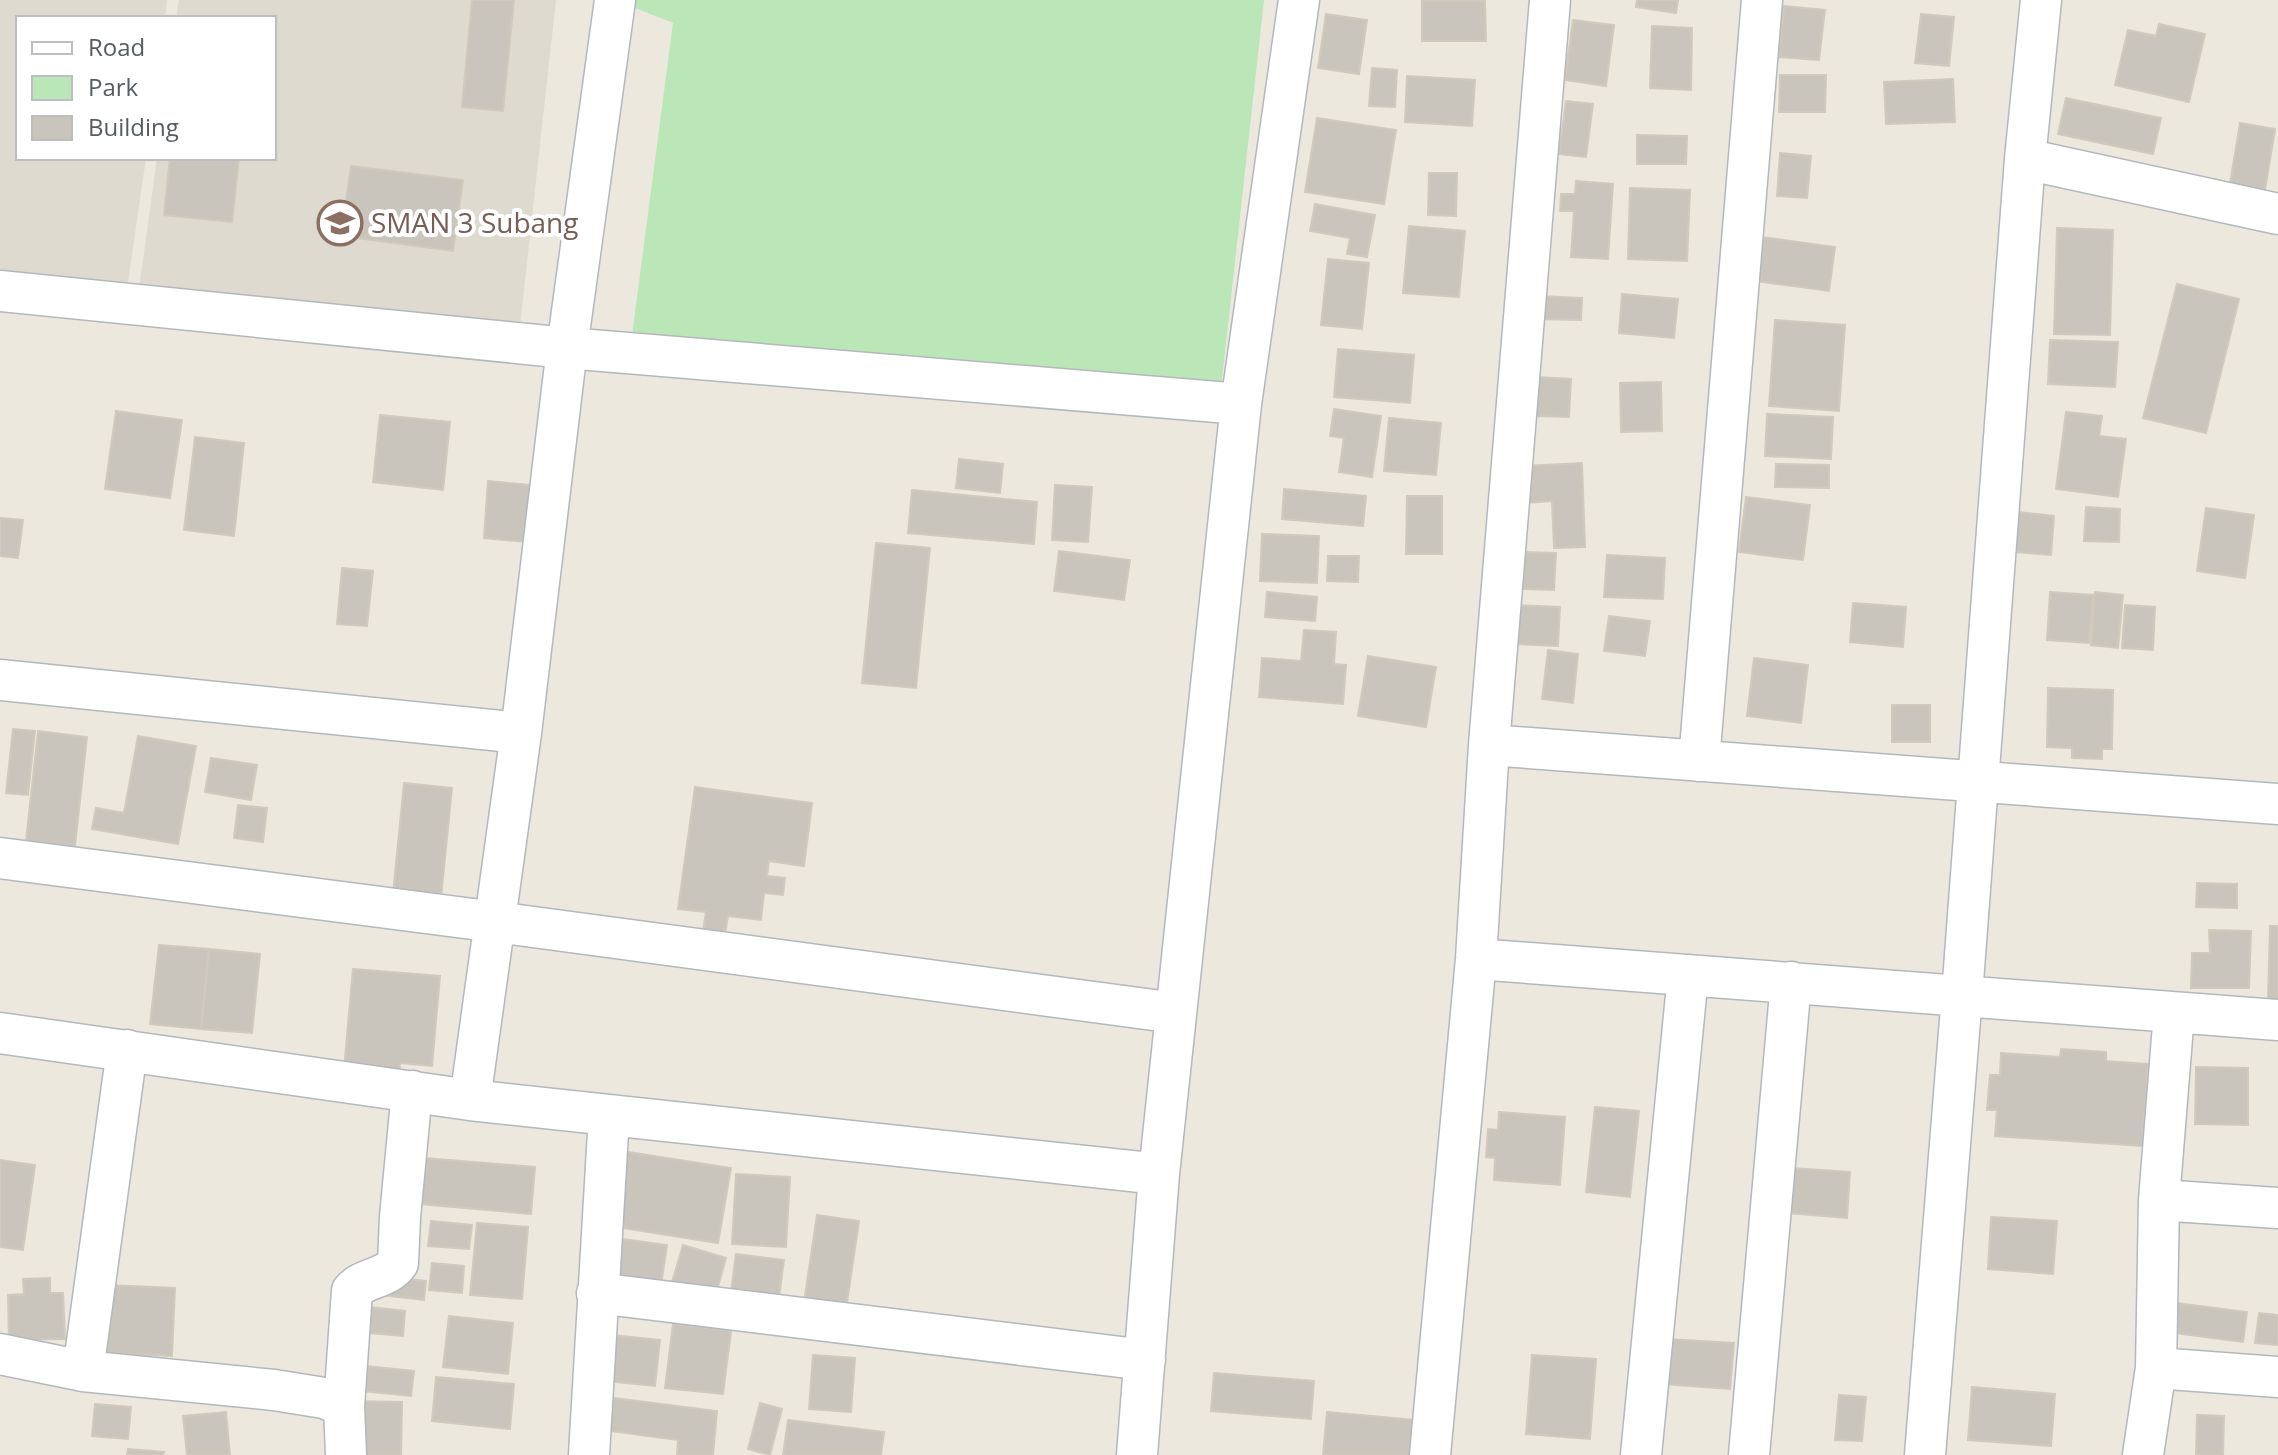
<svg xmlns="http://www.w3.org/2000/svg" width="2278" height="1455" font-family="'Open Sans',sans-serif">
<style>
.education{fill:#dedacf}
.green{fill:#bae6b8}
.building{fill:#c9c5bd;stroke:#d1c9bc;stroke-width:2}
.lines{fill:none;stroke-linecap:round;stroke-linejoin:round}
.minor-casing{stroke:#b4b7bd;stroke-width:43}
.minor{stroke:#fff;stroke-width:40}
.labels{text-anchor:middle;stroke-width:8;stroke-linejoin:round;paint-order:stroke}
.education-label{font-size:28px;fill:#785e54;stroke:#fff;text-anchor:start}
</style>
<rect width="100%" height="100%" fill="#ece8de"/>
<path class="education" d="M0,0H167L165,18H18V158H146L128,282L0,276Z
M179,0H556L519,335L139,289L157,158H274V18H176Z"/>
<path class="green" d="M635,0H1264L1220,397L630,351L673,23L635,8Z"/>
<path class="building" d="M472,0H514L503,111L462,107Z
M1637,0H1678L1676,13L1636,7Z
M1422,1H1485L1486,41H1422Z
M1784,6L1825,10L1819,60L1779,57Z
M1326,14L1367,20L1359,74L1318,68Z
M1921,14L1954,17L1949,66L1915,63Z
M1573,20L1614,25L1606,86L1565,80Z
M2159,24L2205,34L2189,102L2115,85L2128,30L2156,36Z
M1652,26L1692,28L1691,90L1650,88Z
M1372,68L1397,70L1395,107L1369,106Z
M1780,75H1826L1825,112H1779Z
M1407,76L1475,80L1472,126L1405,122Z
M1953,79L1955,122L1886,124L1884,82Z
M2066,98L2161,118L2153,154L2058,134Z
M1566,101L1593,104L1586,157L1559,154Z
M1317,118L1396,130L1384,204L1305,192Z
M2240,123L2275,129L2264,196L2229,190Z
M1637,135L1687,136L1686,164H1637Z
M1780,153L1811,156L1807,198L1777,196Z
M170,158H239L232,222L164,215Z
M351,166L463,180L453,251L341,236Z
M1429,173H1457L1456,216L1428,215Z
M1576,181L1613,184L1608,259L1571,257L1574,211H1560L1561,194H1575Z
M1630,188L1690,190L1687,261L1628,259Z
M1315,204L1375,215L1367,257L1347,254L1350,238L1310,231Z
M1409,226L1465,231L1459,297L1403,293Z
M2057,228L2113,230L2110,335L2054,334Z
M1761,237L1835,247L1829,291L1755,281Z
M1328,259L1369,263L1362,329L1321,325Z
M2177,284L2239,299L2206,433L2143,418Z
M1622,294L1678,299L1674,338L1619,333Z
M1539,296L1582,298L1581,320L1537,319Z
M1775,320L1845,325L1839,411L1769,406Z
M2050,340L2118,342L2115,387L2048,384Z
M1338,349L1414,355L1410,403L1334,397Z
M1536,377L1571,379L1569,417L1533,416Z
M1661,382L1662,431L1621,432L1620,383Z
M1334,409L1381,416L1372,477L1339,472L1344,438L1330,436Z
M116,411L182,420L170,498L105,489Z
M2066,412L2102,416L2099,436L2126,439L2118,497L2056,489Z
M1767,414L1833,417L1831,459L1765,456Z
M380,415L450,422L443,490L373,482Z
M1389,418L1441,423L1436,475L1384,471Z
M195,437L244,443L234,536L184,530Z
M959,459L1003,464L1000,493L956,488Z
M1582,463L1585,547L1554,548L1552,501L1523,503L1522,466Z
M1776,464L1829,465V488L1775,487Z
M488,481L530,485L526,542L484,538Z
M1055,485L1092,487L1088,542L1052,540Z
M1284,489L1366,496L1363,526L1282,519Z
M912,490L1037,502L1034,544L908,533Z
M1407,496H1442V554H1406Z
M1746,497L1810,505L1803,560L1739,552Z
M2086,507L2120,509L2119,542L2084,541Z
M2206,508L2254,515L2245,578L2197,571Z
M2018,512L2054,516L2051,555L2015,552Z
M0,518L23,520L18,558L0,556Z
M1262,534L1319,536L1317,583L1260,581Z
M876,543L930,548L916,688L862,683Z
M1059,551L1130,560L1124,600L1054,591Z
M1524,552L1556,553L1554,590L1523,589Z
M1607,555L1665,558L1663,599L1604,597Z
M1328,556H1359L1358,582L1327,581Z
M342,568L373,571L367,626L337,624Z
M1267,592L1317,597L1315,621L1265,617Z
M2050,592L2093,595L2089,643L2047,640Z
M2095,592L2123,595L2118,648L2091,645Z
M1853,603L1906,607L1903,647L1850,642Z
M1515,605L1560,607L1558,646L1514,644Z
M2125,605L2155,607L2153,650L2122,648Z
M1609,616L1650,621L1645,656L1604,651Z
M1304,630L1336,632L1334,664L1346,665L1343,704L1259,697L1262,658L1301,661Z
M1548,650L1578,654L1573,703L1542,699Z
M1368,656L1436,667L1426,727L1358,716Z
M1754,658L1808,665L1801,723L1747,716Z
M2048,688L2113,690L2112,749H2102V759L2072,758V748L2047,747Z
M1892,705H1930V742H1892Z
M13,729L35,731L28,795L6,793Z
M38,731L87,737L75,846L26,841Z
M138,736L196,746L178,844L92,829L96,808L124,813Z
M211,758L257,765L251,800L205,792Z
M404,783L452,788L441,898L393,894Z
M695,787L812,803L804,866L769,861L767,876L785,878L783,895L764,893L761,920L728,916L724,940L702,937L706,912L678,909Z
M238,805L267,808L263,842L234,838Z
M2197,883L2237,884V908L2196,907Z
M2270,926H2278V1002L2268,1001Z
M2209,930L2251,931L2249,988H2191L2192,953H2210Z
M159,945L209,949L201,1029L150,1024Z
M209,949L260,954L252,1033L201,1029Z
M353,969L440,976L432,1066L400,1063L399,1074L344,1069Z
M2061,1049L2106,1052V1061L2148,1064L2142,1146L1995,1136L1997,1110H1987L1990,1075H2000L2001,1053L2060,1057Z
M2196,1067L2248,1068V1125L2195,1124Z
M1595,1107L1639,1111L1630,1197L1586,1192Z
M1499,1112L1565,1117L1560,1185L1494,1180L1495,1158L1486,1157L1488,1129L1498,1130Z
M622,1151L731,1168L718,1243L610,1226Z
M425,1158L535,1167L531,1214L420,1204Z
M0,1160L35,1165L23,1250L0,1247Z
M1791,1168L1850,1172L1847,1218L1787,1213Z
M736,1174L790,1177L786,1247L732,1244Z
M817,1215L859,1221L845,1316L803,1309Z
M1991,1217L2057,1221L2053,1274L1988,1269Z
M431,1221L472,1225L469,1249L428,1246Z
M477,1223L528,1227L522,1299L470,1295Z
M608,1237L667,1245L660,1292L601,1284Z
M683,1245L726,1258L714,1301L670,1289Z
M736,1254L784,1260L778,1305L730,1300Z
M432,1263L464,1266L462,1293L429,1290Z
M383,1276L426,1281L424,1300L381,1295Z
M50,1278V1293H63L65,1339L9,1340L8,1295L24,1294L23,1279Z
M107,1285L175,1288L172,1356L104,1353Z
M2161,1301L2247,1312L2243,1342L2158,1331Z
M361,1306L405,1311L403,1336L358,1332Z
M2259,1313L2278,1315V1345L2255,1343Z
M449,1316L513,1323L508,1374L443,1367Z
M673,1324L731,1331L723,1394L665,1388Z
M611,1335L660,1340L655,1386L606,1381Z
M1667,1339L1734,1343L1730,1389L1664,1384Z
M813,1355L855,1358L851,1412L809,1409Z
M1532,1355L1596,1359L1590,1439L1526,1434Z
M365,1366L414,1371L411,1396L362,1391Z
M1214,1373L1314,1381L1311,1419L1211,1411Z
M436,1377L514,1384L510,1429L432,1421Z
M1972,1387L2055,1394L2051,1446L1968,1440Z
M1839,1395L1866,1397L1862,1441L1835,1440Z
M614,1398L717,1411L713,1455H677L678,1440L610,1431Z
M350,1401L402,1402L401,1455H349Z
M760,1403L782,1409L770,1455L748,1449Z
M95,1404L131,1407L128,1439L92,1436Z
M226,1412L230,1455H187L183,1416Z
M1327,1412L1415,1420L1412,1455H1323Z
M2197,1415L2224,1416L2223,1455H2196Z
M788,1420L884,1432L881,1455H783Z
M128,1449L164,1452L163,1455H127Z"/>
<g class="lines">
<g class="minor-casing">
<path id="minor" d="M2025,159L2278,214
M0,291L567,348L1241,404
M0,680L521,733
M1489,745L2278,804
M1699,761L1762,0
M0,858L496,922L1176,1013
M1476,959L2278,1020
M0,1033L470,1100L1159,1174
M470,1100L521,733L567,348L615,0
M2159,1200L2278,1208
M597,1293L1145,1360
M0,1354L83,1371L274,1390L324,1398L344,1406L346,1455
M2156,1368L2278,1377
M83,1371L127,1050
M344,1406L352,1291C364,1277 387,1279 398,1263L400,1217L412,1091
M589,1455L609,1115
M1137,1455L1159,1174L1241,404L1299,0
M1430,1455L1476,959L1489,745L1550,0
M1641,1455L1688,975
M1749,1455L1791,982
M1925,1455L1962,995L2025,159L2041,0
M2143,1455L2156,1368L2159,1200L2174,1013"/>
</g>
<use href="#minor" class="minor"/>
</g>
<defs>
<g id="school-ring" transform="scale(2.3)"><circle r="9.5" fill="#fff" stroke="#8d6e63" stroke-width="1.5"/><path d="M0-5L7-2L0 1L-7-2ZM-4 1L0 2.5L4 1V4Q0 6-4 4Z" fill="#8d6e63"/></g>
</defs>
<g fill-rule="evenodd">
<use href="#school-ring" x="340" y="223"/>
</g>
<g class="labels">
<g class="education-label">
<text x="371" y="233">SMAN 3 Subang</text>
</g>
</g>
<rect x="16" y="16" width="260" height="144" fill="#ffffff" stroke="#bcbec0" stroke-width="2"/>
<rect x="32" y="42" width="40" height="12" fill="#ffffff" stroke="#bcbec0" stroke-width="2"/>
<text x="88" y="56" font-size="24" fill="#575c61">Road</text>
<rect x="32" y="76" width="40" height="24" fill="#bae6b8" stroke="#bcbec0" stroke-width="2"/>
<text x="88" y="96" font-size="24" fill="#575c61">Park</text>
<rect x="32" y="116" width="40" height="24" fill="#c9c5bd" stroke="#bcbec0" stroke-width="2"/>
<text x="88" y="136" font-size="24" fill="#575c61">Building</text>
</svg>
